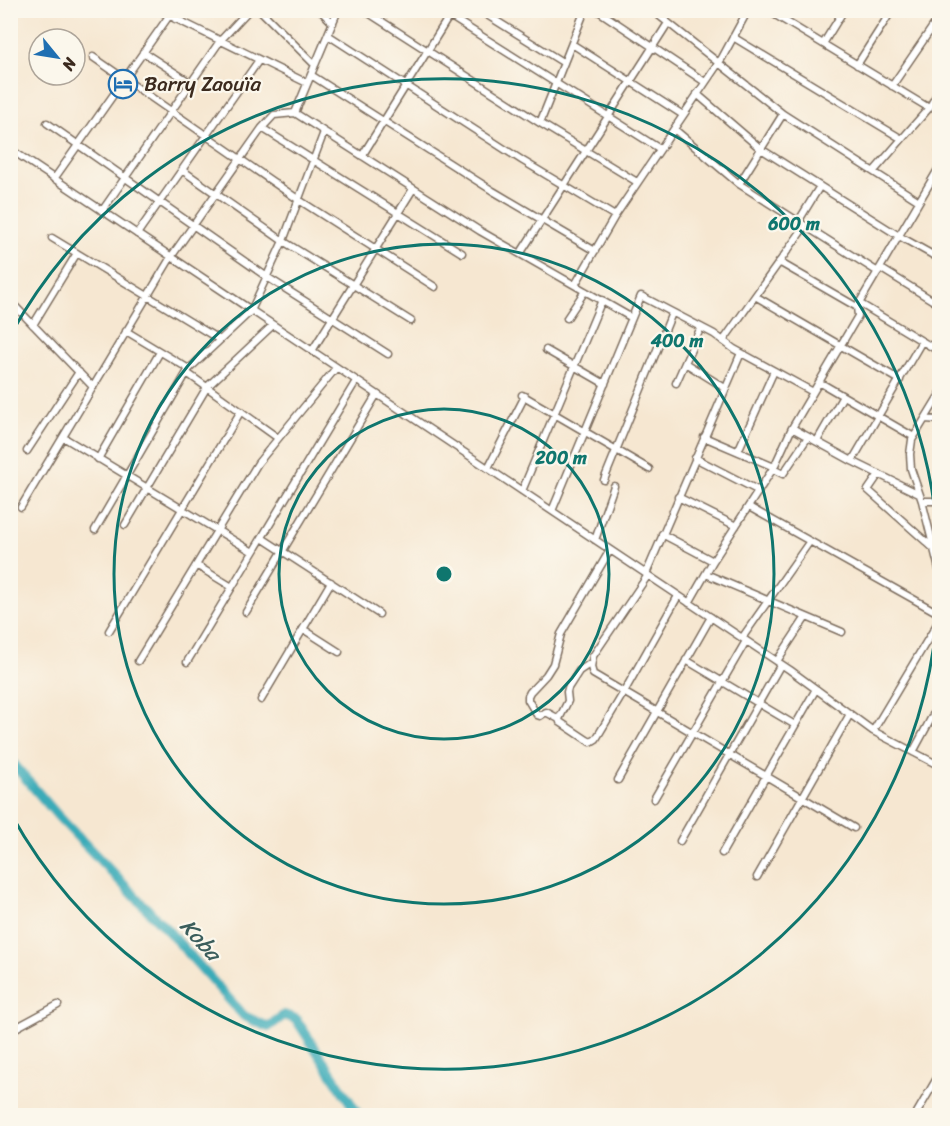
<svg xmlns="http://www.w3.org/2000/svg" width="950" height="1126" font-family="Sriracha,sans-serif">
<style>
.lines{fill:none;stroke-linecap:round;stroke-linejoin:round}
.river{stroke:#3babb8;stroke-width:10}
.street-casing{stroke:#7c6c5d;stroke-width:9}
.street{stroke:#fff;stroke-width:6}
.ring{fill:none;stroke:#0f766e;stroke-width:3}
.labels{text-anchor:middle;stroke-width:4.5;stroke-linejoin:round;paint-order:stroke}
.poi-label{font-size:21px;fill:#3b2a1e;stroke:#fbf7ec;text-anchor:start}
.water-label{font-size:22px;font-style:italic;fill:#3b5e5c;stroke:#fbf7ec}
.centre{fill:#0f766e;stroke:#fbf7ec;stroke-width:3}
.ring-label{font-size:18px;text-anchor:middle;font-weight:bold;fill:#0f766e;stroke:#fbf7ec;stroke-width:4.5;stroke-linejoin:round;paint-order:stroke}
</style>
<rect width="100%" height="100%" fill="#fbf7ec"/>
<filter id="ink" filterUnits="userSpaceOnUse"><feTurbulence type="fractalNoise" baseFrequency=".0167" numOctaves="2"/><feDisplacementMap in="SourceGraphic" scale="12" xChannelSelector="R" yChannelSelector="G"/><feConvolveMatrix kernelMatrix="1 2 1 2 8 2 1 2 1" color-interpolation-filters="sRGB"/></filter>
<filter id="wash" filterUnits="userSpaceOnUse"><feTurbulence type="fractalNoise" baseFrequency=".008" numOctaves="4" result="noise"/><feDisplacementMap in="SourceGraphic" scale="24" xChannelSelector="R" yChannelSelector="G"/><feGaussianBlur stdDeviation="1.35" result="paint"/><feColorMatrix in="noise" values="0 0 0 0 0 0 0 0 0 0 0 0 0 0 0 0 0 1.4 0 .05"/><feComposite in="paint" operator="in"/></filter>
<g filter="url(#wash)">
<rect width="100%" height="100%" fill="#f6e7d1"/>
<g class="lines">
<path class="river" d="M10,760L58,816L171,934L244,1016L268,1027L284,1015L296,1019L359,1116"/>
</g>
</g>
<g filter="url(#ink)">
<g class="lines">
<g class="street-casing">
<path id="street" d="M158,10L307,83
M260,10L315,65
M320,10L333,23
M364,10L540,123L637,182
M440,10L660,149
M479,10L564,63
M597,10L705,82
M652,10L783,114L919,201
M767,10L929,108
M925,10L940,19
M175,19L183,10
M328,35L523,161L615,216
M733,37L902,139
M572,44L683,115
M823,44L844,10
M143,52L191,83
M93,57L299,200L435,287
M857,65L892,10
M311,75L493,191L595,251
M892,86L940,16
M697,94L761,149L899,236L940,259
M295,113L338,10
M47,123L267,277L388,354
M540,123L585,10
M262,128L462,253
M674,129L739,184L878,272
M10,149L790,670L873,731L940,766
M362,156L453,10
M182,170L283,241L411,321
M874,171L929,108L940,89
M54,179L169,16
M739,184L783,114
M102,211L220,41L249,10
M798,222L820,186
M137,234L259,60
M52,238L220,340
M520,254L668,23
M779,262L857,307
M880,268L940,305
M575,285L615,216L722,58L748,10
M755,296L900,380
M859,303L940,352
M14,305L93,387
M567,318L585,291
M33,325L77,253
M126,331L189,369
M723,341L805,226
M546,350L605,384
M312,351L413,189
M685,363L725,388
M187,373L278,438
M819,382L914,437
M676,383L701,327
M940,394L912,440L910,454L911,469L922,501L940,573
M522,395L649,469
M925,419L940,420
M792,428L852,461L919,494
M63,437L253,552
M704,437L774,467
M817,441L843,396
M27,451L79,372
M738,451L774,371
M695,458L759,491
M98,459L160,352
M852,461L922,341
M488,468L525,396
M773,469L783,474L808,437
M879,474L868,490L932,547
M604,480L672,313
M522,491L602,300
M678,497L736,526
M922,501H940
M21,507L171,257L262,128L274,115L295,113L480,231L632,318
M749,507L940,614
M552,511L641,296L714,334L734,349L813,392
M125,525L207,387L273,325
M95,530L189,369L251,311L283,241L324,132
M662,534L713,561
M262,538L379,614
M595,540L614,486
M196,565L232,587
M646,574L741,353
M706,574L842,632
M648,575L593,656L591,667L593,674L854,828
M689,603L713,561L774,467L792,428L858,316L857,307L940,166
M246,612L377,394
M303,629L339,652
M109,631L241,411
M742,638L810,541
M686,660L795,725
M138,661L258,463L336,368
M777,661L806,617
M187,662L356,381
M591,663L579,671L568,688L567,692L568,701L559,719L560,722L587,740L591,742L596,739L624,692L678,596
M261,700L331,582
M559,719L546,712L540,716L537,715L528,700V696L530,692L546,675L553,664L561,634L610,550
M873,731L940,619
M913,752L940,702
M618,780L711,617
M654,799L746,641
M680,841L781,664
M722,853L816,689
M757,877L850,714
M10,1031L58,1005
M915,1116L940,1073"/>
</g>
<use href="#street" class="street"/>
</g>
</g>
<g class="ring">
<circle cx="444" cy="574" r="165"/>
<circle cx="444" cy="574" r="330"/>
<path d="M11 334A495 495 0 1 1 11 814"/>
</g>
<defs>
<g id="hotel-ring" transform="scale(1.5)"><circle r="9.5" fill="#fbf7ec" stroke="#1f6fb2" stroke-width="1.5"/><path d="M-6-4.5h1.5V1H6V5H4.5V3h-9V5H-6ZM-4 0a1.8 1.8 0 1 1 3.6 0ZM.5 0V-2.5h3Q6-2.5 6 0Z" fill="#1f6fb2"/></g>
</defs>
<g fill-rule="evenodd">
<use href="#hotel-ring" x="123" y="84"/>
</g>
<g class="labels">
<g class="poi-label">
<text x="144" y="91">Barry Zaouïa</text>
</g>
<g class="water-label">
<text transform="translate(201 939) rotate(48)" y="8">Koba</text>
</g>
</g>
<circle cx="444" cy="574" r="9" class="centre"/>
<g class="ring-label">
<text x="794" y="230">600 m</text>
<text x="677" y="347">400 m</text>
<text x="561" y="464">200 m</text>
</g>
<rect width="950" height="1126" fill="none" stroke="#fbf7ec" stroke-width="36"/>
<g transform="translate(57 57) rotate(120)"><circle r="28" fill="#fbf7ec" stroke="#aea59a" stroke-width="1.5"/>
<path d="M0-4.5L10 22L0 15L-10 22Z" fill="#1f6fb2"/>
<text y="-9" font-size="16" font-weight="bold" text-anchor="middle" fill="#3b2a1e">N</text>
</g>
</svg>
